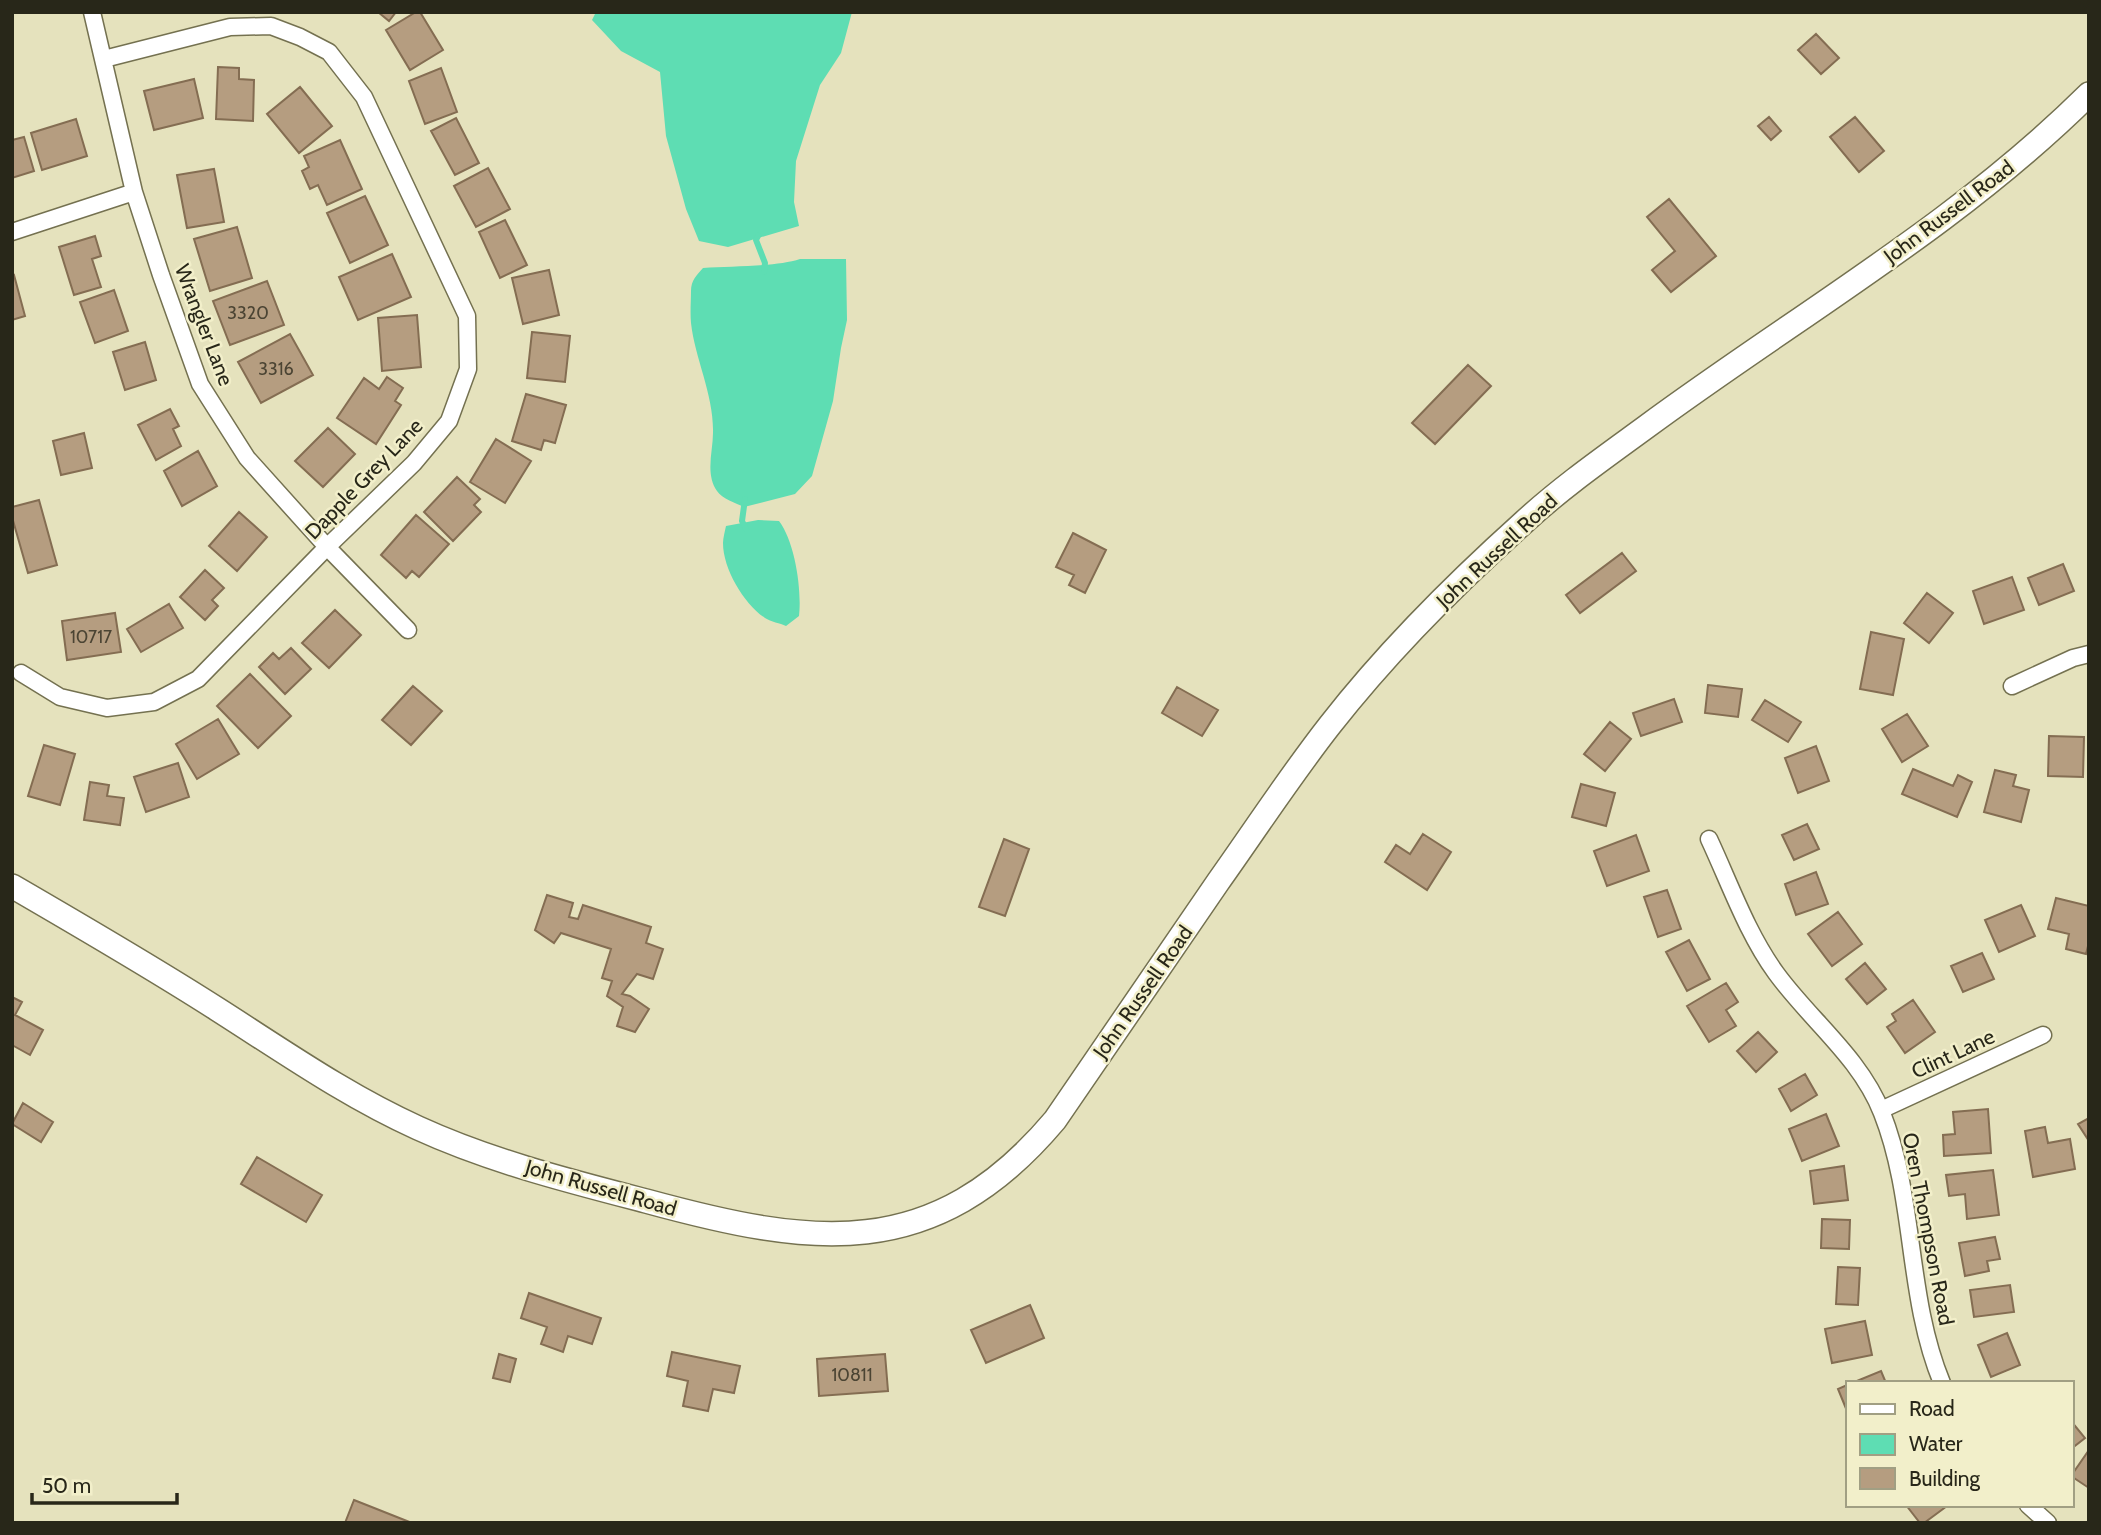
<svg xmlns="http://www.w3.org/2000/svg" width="2101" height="1535" font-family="Cabin,sans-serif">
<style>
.water{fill:#5eddb3}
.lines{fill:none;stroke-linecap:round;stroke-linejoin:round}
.stream{stroke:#5eddb3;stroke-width:6}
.building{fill:#b59d80;stroke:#846d52;stroke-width:2}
.street-casing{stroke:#747150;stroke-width:19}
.secondary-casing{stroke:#747150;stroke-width:26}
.street{stroke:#fff;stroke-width:16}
.secondary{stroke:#fff;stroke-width:23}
.labels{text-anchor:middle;stroke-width:5;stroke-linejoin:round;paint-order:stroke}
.number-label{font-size:18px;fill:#4b4433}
.street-label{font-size:21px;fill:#282719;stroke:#f2efca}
</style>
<rect width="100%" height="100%" fill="#e5e2bd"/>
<path class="water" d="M596,12H852L841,53L820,85L796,161L794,202L799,226L728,247L699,241L686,209L666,136L660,72L621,51L592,20Z
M800,259H846L847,320L841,348L833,401L812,476L795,494L744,507C736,503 722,499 717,491C705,474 713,451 713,433C714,395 695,359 691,323C690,312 691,301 691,291C691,280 697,275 703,268C731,266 776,267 800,259Z
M758,520L779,521C795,542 802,590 799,616L786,626C780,623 771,622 765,618C744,604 723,569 723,543C723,538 725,531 726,526Z"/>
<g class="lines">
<path class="stream" d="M758,236L756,240L765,263L764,272
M745,499L742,521L746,529"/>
</g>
<path class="building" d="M378,12H396L389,21Z
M416,12H420L443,50L410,70L386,30Z
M1816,34L1839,58L1821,74L1798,50Z
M218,67L239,68V79L254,80L253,121L216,119Z
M441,68L457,112L425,124L409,81Z
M194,79L203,118L154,130L144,91Z
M300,87L332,126L299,153L267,114Z
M1769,117L1781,131L1771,140L1758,126Z
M1855,117L1884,151L1859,172L1830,137Z
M456,118L479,163L455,175L431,131Z
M76,119L87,156L42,170L31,133Z
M24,137L34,171L12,178V140Z
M340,140L362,189L327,205L318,185L310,189L302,171L309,167L304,156Z
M488,168L510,209L476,227L454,186Z
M214,169L224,222L187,228L177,175Z
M365,196L388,245L350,263L327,213Z
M1669,199L1716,256L1671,292L1652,270L1675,251L1647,217Z
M505,220L527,265L500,278L479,232Z
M237,227L252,278L210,291L194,239Z
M95,236L101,256L92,259L101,287L74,295L59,247Z
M392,254L411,297L358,320L339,277Z
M549,270L559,315L523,324L512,278Z
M14,275L25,316L12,320V276Z
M267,281L284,325L230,345L213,301Z
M114,290L128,331L95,343L80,302Z
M417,315L421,367L382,371L378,318Z
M532,332L570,336L565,382L527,378Z
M290,334L313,375L261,403L238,362Z
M145,342L156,380L125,390L113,352Z
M1468,365L1491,386L1435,444L1412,423Z
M387,377L403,388L395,401L401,405L376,444L337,418L364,378L379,389Z
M526,394L566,405L555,443L544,440L541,450L512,441Z
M170,409L179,426L173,429L181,446L156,460L138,425Z
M328,428L355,454L323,487L295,461Z
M84,433L92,468L61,475L53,441Z
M496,439L531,461L505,503L470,482Z
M198,451L217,486L182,506L164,471Z
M457,477L480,499L474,505L481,512L453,541L424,512Z
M39,500L57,565L28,573L12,517V507Z
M239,512L267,537L237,571L209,546Z
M416,515L449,544L419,577L412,571L406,578L381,555Z
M1073,533L1106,550L1085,593L1069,585L1074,575L1056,567Z
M1622,553L1636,571L1580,613L1566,595Z
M2063,564L2074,591L2039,605L2028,578Z
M205,570L224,588L212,600L218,606L205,620L180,597Z
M2012,577L2024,610L1984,624L1973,591Z
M1927,593L1953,613L1929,643L1904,623Z
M169,604L183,628L141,652L127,629Z
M335,610L361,635L329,668L302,643Z
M115,613L121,652L67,660L62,621Z
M1871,632L1904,639L1893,695L1860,689Z
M291,648L311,669L285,694L259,667L273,653L279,659Z
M250,674L291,716L258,748L217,706Z
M1708,685L1742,689L1738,717L1705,713Z
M413,686L442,711L411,745L382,720Z
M1177,687L1218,710L1202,736L1162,713Z
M1674,699L1682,722L1641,736L1633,713Z
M1765,700L1801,722L1788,742L1752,720Z
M1907,714L1928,746L1902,762L1882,729Z
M218,719L239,754L197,779L176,744Z
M1610,722L1631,739L1605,771L1584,754Z
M2049,736L2084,737L2083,777L2048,776Z
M44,745L75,754L60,805L28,796Z
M1816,746L1829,781L1798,793L1785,758Z
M178,763L189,797L146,812L134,777Z
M1913,769L1953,786L1958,775L1972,782L1957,817L1902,794Z
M1995,770L2016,775L2013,786L2029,790L2021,822L1984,812Z
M90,782L109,785L107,796L124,798L120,825L84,820Z
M1581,784L1615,793L1606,826L1572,817Z
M1807,824L1819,849L1794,860L1782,835Z
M1423,834L1451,852L1427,890L1385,862L1396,845L1410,854Z
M1636,835L1649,871L1607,886L1594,851Z
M1004,839L1029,849L1005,916L979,907Z
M1816,872L1828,904L1796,915L1785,884Z
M1667,890L1681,929L1658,937L1644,897Z
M547,895L573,903L569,917L578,919L583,905L651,927L646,943L663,949L653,979L637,974L622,994L630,996L649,1009L635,1032L617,1026L623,1007L607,996L612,981L602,978L611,949L561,933L554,943L535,930Z
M2056,898L2089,906V942L2086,954L2066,949L2069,934L2048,929Z
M2021,905L2035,936L1999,952L1985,920Z
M1838,912L1862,944L1832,966L1808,934Z
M1689,940L1710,979L1687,991L1666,952Z
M1982,953L1994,979L1963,992L1951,966Z
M1865,963L1886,989L1867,1004L1846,979Z
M1726,983L1738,1002L1726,1010L1736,1026L1709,1042L1687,1006Z
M12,997L22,1002L15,1015L43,1030L30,1055L12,1045Z
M1913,1000L1935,1032L1905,1053L1887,1027L1896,1021L1892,1014Z
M1758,1032L1777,1052L1756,1072L1737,1051Z
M1805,1074L1817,1095L1791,1111L1779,1089Z
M23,1103L53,1122L41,1142L12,1124Z
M1988,1109L1991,1153L1944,1156L1943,1135L1955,1134L1953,1112Z
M1826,1114L1839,1146L1802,1161L1789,1129Z
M2089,1118V1141L2078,1124Z
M2045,1127L2048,1143L2070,1139L2075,1169L2033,1177L2025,1131Z
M257,1157L322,1195L306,1222L241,1184Z
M1844,1166L1848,1200L1814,1204L1810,1171Z
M1993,1170L1999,1215L1967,1219L1965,1194L1949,1196L1946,1175Z
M1822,1219L1850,1220L1849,1249L1821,1248Z
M1995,1237L2000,1259L1987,1261L1989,1271L1965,1276L1959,1243Z
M1838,1267L1860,1268L1858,1305L1836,1304Z
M2010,1285L2014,1312L1974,1317L1970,1290Z
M529,1293L601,1318L592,1344L568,1336L563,1352L541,1344L547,1327L521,1318Z
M1030,1305L1044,1338L986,1363L971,1330Z
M1865,1321L1872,1355L1832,1363L1825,1329Z
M2007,1333L2020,1365L1991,1377L1978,1345Z
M672,1352L740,1366L734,1393L713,1389L708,1411L683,1406L688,1381L667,1376Z
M499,1354L516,1359L510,1382L493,1378Z
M885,1354L888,1391L819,1396L817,1359Z
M1881,1371L1886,1383H1852Z
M1847,1385V1411L1838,1389Z
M2071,1421L2085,1438L2071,1449Z
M2089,1450V1488L2071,1476Z
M354,1500L412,1523H345Z
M1906,1505H1947V1506L1924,1523H1920Z"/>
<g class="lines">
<g class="street-casing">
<path id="street" d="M92,12L134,192L161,275L200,384L247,458L327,547L408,630
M12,232L134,192
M21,673L60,697L107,708L154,702L198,679L327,547L414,463L449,421L468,369L467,316L364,97L329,52L300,37L271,26L230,27L104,59
M2012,686L2073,658L2089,654
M1709,839C1730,884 1747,933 1776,973C1810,1020 1860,1057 1882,1113C1916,1199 1906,1296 1942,1383
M1881,1110L2043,1035
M2028,1505L2048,1523"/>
</g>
<g class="secondary-casing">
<path id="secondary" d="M12,886C81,926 150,966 217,1009C283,1051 347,1096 418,1128C490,1161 569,1181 646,1201C811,1246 933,1265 1055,1120C1109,1040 1164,961 1218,882C1255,830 1290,776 1330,725C1387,652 1455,584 1524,522C1562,487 1605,457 1646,427C1795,317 1957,225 2089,94"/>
</g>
<use href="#street" class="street"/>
<use href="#secondary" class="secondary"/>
</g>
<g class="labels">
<g class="number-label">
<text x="248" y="319">3320</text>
<text x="276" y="375">3316</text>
<text x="91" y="643">10717</text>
<text x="852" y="1381">10811</text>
</g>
<g class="street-label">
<text transform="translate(1949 212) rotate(-37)" y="7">John Russell Road</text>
<text transform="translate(204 325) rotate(69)" y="7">Wrangler Lane</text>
<text transform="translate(364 479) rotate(-46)" y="7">Dapple Grey Lane</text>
<text transform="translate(1497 551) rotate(-43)" y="7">John Russell Road</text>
<text transform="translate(1143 992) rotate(-55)" y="7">John Russell Road</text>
<text transform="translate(1953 1054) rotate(-25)" y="7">Clint Lane</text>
<text transform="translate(601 1188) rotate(16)" y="7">John Russell Road</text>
<text transform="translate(1928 1229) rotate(79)" y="7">Oren Thompson Road</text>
</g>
</g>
<rect width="2101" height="1535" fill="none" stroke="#282719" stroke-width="28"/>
<rect x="1846" y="1381" width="228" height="126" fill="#f2efca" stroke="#a19f83" stroke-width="2"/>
<rect x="1860" y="1404" width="35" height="10" fill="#ffffff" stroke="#a19f83" stroke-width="2"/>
<text x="1909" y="1416" font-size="21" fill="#282719">Road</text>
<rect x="1860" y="1434" width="35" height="21" fill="#5eddb3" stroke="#a19f83" stroke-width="2"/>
<text x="1909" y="1451" font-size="21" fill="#282719">Water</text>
<rect x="1860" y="1468" width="35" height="21" fill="#b59d80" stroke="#a19f83" stroke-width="2"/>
<text x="1909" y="1486" font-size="21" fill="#282719">Building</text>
<path d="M32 1493v10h145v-10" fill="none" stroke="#282719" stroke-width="3.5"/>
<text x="42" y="1493" font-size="21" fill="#282719" stroke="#f2efca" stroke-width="5" paint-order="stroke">50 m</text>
</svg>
